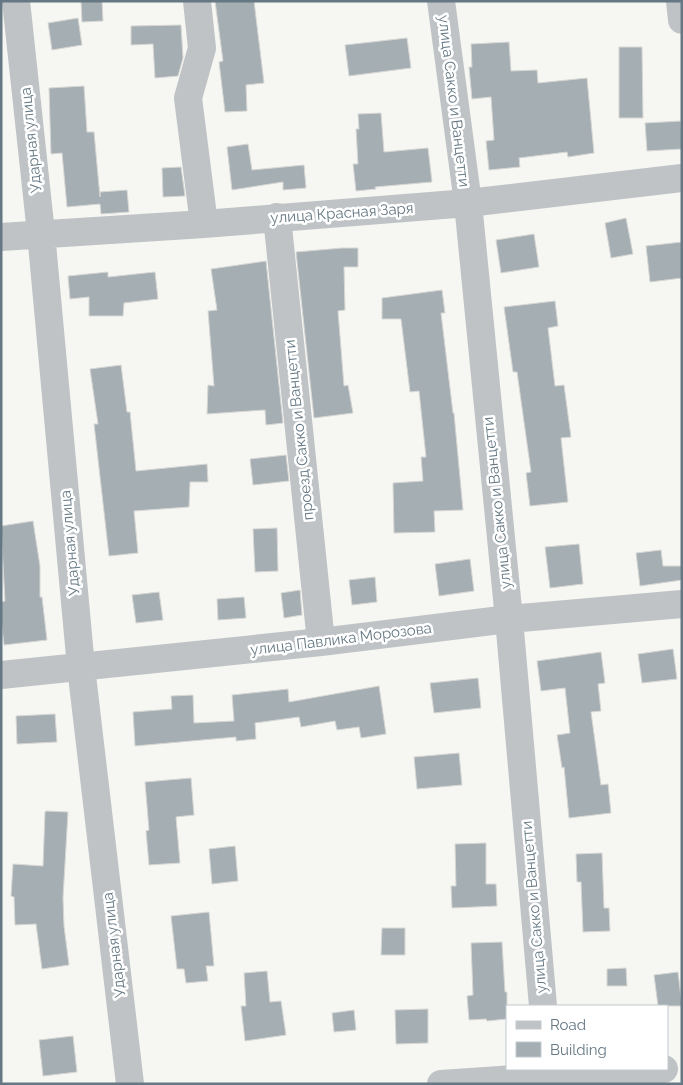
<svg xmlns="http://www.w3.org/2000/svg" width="683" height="1085" font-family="Raleway,sans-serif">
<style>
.building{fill:#a5afb3;stroke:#d7d7d5}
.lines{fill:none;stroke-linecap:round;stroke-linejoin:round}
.minor{stroke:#bfc3c6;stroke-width:28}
.labels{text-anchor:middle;stroke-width:5;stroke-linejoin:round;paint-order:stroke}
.street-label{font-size:15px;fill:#657883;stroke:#fff}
</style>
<rect width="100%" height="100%" fill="#f6f6f2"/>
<path class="building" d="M81,1H102L103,21L82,22Z
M215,1H254L264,83L246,85L247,111L225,112L219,62L223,61Z
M78,18L82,45L52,50L48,23Z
M181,25L183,58L178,76L155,78L153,44L131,45V26Z
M407,38L411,68L349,76L345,45Z
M509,42L511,71L537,70L538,83L587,78L594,153L568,157L567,152L519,158L520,167L489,170L486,141L494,140L491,97L472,99L469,67H472L471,44Z
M619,47H642L643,118H619Z
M84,86L87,132H94L100,197V192L127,190L129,212L101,214L100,204L67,207L62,153L51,154L49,88Z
M381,113L384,152L428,148L432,182L375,187L376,189L356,191L353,164H358L356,129H359L358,114Z
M681,121L682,149L647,151L645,123Z
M248,144L252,170L304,165L306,188L283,190V182L232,190L227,147Z
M181,167L185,196L163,197L162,168Z
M626,218L633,254L611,258L605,223Z
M534,234L539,267L501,273L496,240Z
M682,242V278L650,282L646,246Z
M342,248H358V267H344L345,310L338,311L344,386L348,385L353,413L314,418L296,252Z
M266,261L283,423L266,425L265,410L207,414L208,385L214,386L208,311L217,310L211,269Z
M108,272V277L155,272L158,299L124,303L123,316H89V297L70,299L68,276Z
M442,290L445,313H441L453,413H454L463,510L434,511L435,532L394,533L393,483L423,481L421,457H426L419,391L410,392L401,319H382V298Z
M555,301L558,326L548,328L555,386L564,385L571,437L561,438L568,502L530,506L526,473L531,472L517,372H513L504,307Z
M121,365L127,412H130L136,471L207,464L208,482H190L189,507L134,511L138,553L109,556L94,424H98L90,369Z
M286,455L289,481L253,485L250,459Z
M33,521L40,566V597H42L47,640L4,645L1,619V602L5,601L1,526Z
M277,528L278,571L255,572L253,529Z
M579,544L583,584L550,588L545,547Z
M661,550L663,566H682V580L640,586L636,553Z
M470,559L474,591L439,596L435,564Z
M375,577L377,602L352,605L349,580Z
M300,590L302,615L284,618L281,593Z
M159,592L163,620L136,623L132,595Z
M244,597L246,618L218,620L217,599Z
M673,649L677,679L642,683L638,654Z
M601,652L605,683L598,684L601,711L591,712L601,785L608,784L611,813L569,818L564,767L562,768L557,735L570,733L565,688L541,691L537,661Z
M478,678L481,708L434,713L430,683Z
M379,686L386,734L361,738L359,727L337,730L335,721L301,727L299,717L255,723L256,739L236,741V737L135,746L133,712L172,709L171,696L193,695L194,723L234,721L232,695L288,689L289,702Z
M55,714L57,742L17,744L16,716Z
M459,753L462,785L417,789L414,757Z
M191,778L194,815L176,817L180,863L149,865L146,831L149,830L145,782Z
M46,811L68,812L63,898L64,926L69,965L42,969L36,924L15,925L14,897L11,896L13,864L43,866L45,812Z
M486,843V884H496L497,906L452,908L451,886H456L455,844Z
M235,846L238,881L212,884L209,849Z
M602,853L604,908H609L610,931L583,932L581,882H577L576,854Z
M209,912L214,966H206L208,981L186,983L184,969H177L171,916Z
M382,928H405V955H381Z
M502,942L505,992H507V1019L487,1021L486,1019L469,1020L467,996L473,995L471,943Z
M626,968L627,986H607V969Z
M267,971L270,1002L281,1001L286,1035L245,1041L241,1006H246L244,973Z
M678,972L682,1006H658L654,975Z
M428,1009V1043L396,1044L395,1010Z
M354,1010L356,1030L334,1032L332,1013Z
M73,1036L77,1072L43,1076L39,1040Z"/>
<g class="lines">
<path class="minor" d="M16,1L41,233L81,667L130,1084
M197,1L202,48L188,98L204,224
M441,1L468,203L509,619L543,1006
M680,1L682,20
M277,217L321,642
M1,237L204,224L468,203L682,178
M1,675L321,642L509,619L682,604
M441,1084L664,1069"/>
</g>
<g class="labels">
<g class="street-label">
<text transform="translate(454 101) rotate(83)" y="5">улица Сакко и Ванцетти</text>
<text transform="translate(31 140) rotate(-96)" y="5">Ударная улица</text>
<text transform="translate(342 213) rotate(-4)" y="5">улица Красная Заря</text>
<text transform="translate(299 430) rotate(-96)" y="5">проезд Сакко и Ванцетти</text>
<text transform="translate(497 503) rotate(-96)" y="5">улица Сакко и Ванцетти</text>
<text transform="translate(70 543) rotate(-95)" y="5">Ударная улица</text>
<text transform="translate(341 639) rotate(-7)" y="5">улица Павлика Морозова</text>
<text transform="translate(534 907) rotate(-95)" y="5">улица Сакко и Ванцетти</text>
<text transform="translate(114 945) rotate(-97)" y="5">Ударная улица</text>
</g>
</g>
<rect width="683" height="1085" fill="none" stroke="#657883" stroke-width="5"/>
<rect x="506" y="1005" width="162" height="65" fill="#ffffff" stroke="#c1c9cd"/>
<rect x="516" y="1021" width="25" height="8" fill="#bfc3c6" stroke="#c1c9cd"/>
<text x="550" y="1030" font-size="15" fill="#657883">Road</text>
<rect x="516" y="1042" width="25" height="15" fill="#a5afb3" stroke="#c1c9cd"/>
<text x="550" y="1055" font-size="15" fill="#657883">Building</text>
</svg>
